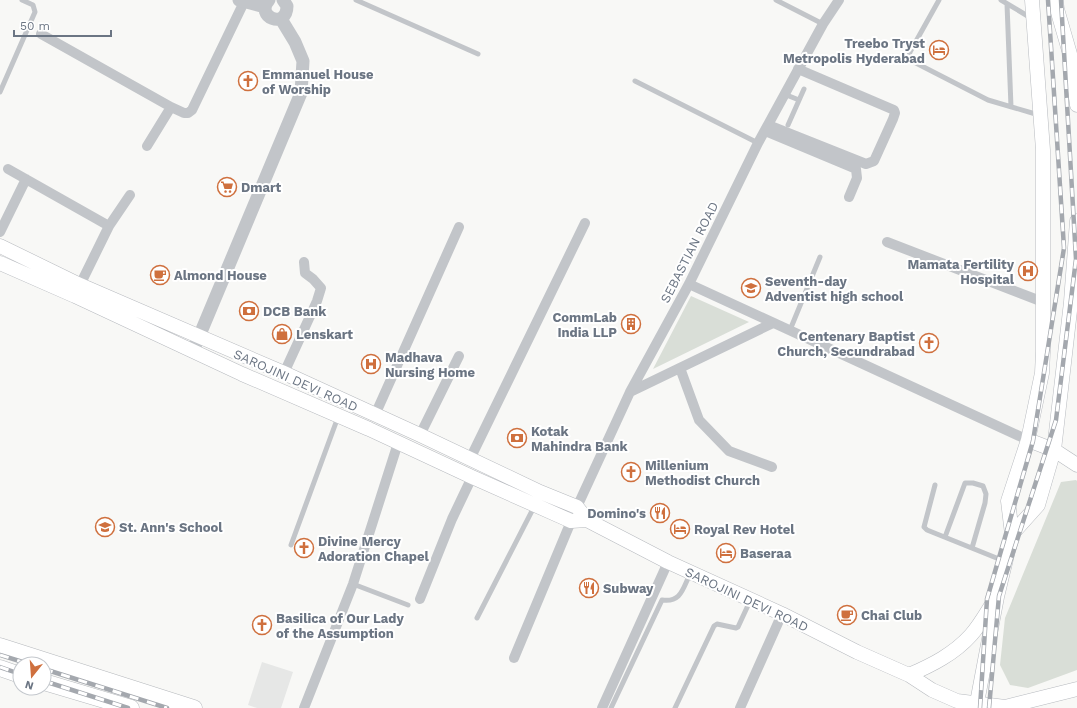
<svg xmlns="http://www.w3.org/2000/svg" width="1077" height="708" font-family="'Work Sans',sans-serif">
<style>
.built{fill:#e6e7e6}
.green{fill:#d9ded7}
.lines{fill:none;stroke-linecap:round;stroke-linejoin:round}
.secondary-casing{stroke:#b7babf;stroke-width:15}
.primary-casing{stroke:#b6b9bd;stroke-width:17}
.service{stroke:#c2c5c9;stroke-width:5}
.minor{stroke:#c2c5c9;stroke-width:10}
.tertiary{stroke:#c2c5c9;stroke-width:13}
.secondary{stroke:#fff;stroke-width:14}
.primary{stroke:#fff;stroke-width:16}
.rail-casing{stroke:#a4a8ae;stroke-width:4.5}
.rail{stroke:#fff;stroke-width:3;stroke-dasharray:9;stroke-linecap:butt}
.labels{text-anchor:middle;stroke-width:4;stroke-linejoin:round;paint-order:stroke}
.poi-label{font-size:13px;font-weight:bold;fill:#6b7583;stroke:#fff;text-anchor:start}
.street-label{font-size:13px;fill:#6b7583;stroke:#fff}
</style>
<rect width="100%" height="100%" fill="#f8f8f6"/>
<path class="built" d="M262,662L293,672L281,708H257L248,705Z"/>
<path class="green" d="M691,296L749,322L653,369Z
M1076,480L1077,481V670L1028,688L1010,685L1000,665L1005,618L1061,482Z"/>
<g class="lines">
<g class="secondary-casing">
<path id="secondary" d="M1056,0L1057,9L1070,54L1077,105
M0,246L80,285L284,373L420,435L540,492L577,507L587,520L668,562L782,614L857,652L909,675L932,690L957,701L1005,707L1077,689
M0,263L75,296L242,374L369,429L472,477L571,521L587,520
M1028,440L1054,450L1077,465
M1012,534L1038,505L1054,450L1071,302L1077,221
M909,675C932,665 954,654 971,635C980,625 987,612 994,601
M976,708L997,597L1012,534L1008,501L1028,440L1042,373L1043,352V150L1032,0"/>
</g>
<g class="primary-casing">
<path id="primary" d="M0,646L194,708
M0,668L20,675
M44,682L131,708"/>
</g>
<path class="service" d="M356,0L478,54
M776,0L823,24
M939,0L910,52L909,56L910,60L988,100L1039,115
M1001,0L1031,18
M1007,4L1011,107
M635,81L758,143
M0,92L35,12L33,5L22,0
M784,94L799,100
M788,125L804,89
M790,330L820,257
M935,485L924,527L927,530L1004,561
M945,537L965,483H973L983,486L986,494L985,503L972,548
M291,545L338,417
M353,584L408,605
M477,618L535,505
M611,708L662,600C682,603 683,587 691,572
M675,708L714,626L717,624L736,628L738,627L750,601"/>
<path class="minor" d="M41,34L171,107
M768,125L866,164L874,161L893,119L895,113L894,110L798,69
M765,131L856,169L857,178L849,197
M147,146L171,107L184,113H188L192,110L244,2
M8,169L109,226L80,285
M109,226L130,195
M0,232L26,179
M887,242L1043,302
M689,284L1028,440
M680,368L699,420L729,451L772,467
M284,373L317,301L321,288L313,279L305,273L304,262
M630,392L773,323
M375,415L459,227
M420,435L459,356
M470,459L585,223
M420,599L452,519L472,477
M514,658L577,507L630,392L689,284L758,143L823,24L839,0
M304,708L353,584L398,443
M602,708L668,562
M740,708L782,614"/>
<path class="tertiary" d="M239,0L265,7
M269,0C254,17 287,30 287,6L283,0
M193,351L301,93L303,61L295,42L281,19"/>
<use href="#secondary" class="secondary"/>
<use href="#primary" class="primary"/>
<g class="rail-casing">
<path id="rail" d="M0,655L29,664
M0,667L20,674
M44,669L167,708
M44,681L128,708
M980,708L987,599L1033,441L1064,248L1048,0
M989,708L999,596L1056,420L1076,259L1061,0"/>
</g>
<use href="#rail" class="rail"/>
</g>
<defs>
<g id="hotel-ring" transform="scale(1)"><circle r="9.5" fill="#fff" stroke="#cf703e" stroke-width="1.5"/><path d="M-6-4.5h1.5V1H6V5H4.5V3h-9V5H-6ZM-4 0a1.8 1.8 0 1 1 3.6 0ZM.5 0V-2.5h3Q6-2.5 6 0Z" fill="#cf703e"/></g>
<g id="church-ring" transform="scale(1)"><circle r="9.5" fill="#fff" stroke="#cf703e" stroke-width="1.5"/><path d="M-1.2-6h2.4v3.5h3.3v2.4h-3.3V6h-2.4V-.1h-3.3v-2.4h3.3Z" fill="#cf703e"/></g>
<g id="supermarket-ring" transform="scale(1)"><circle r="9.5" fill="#fff" stroke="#cf703e" stroke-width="1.5"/><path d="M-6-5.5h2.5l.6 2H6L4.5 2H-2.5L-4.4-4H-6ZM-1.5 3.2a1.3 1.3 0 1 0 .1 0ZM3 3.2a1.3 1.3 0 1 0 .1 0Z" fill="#cf703e"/></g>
<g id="hospital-ring" transform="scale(1)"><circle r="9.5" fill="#fff" stroke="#cf703e" stroke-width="1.5"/><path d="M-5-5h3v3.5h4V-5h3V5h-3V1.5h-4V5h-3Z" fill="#cf703e"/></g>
<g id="cafe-ring" transform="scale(1)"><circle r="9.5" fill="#fff" stroke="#cf703e" stroke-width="1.5"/><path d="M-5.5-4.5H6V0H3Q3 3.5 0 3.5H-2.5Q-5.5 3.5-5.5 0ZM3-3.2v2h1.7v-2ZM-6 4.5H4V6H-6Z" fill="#cf703e"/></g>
<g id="school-ring" transform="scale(1)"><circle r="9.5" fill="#fff" stroke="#cf703e" stroke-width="1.5"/><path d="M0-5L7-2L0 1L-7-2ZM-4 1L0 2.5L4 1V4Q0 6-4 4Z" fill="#cf703e"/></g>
<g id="bank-ring" transform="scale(1)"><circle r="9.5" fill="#fff" stroke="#cf703e" stroke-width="1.5"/><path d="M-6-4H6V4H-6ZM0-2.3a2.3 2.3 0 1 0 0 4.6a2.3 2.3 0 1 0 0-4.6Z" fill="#cf703e"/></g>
<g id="building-ring" transform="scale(1)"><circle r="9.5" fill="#fff" stroke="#cf703e" stroke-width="1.5"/><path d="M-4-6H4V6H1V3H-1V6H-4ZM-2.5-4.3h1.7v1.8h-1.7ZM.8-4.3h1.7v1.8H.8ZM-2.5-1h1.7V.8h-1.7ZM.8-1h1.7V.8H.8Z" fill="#cf703e"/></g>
<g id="shop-ring" transform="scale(1)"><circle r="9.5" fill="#fff" stroke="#cf703e" stroke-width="1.5"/><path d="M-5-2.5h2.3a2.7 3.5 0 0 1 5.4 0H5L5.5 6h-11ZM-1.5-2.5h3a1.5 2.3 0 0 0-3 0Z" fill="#cf703e"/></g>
<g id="restaurant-ring" transform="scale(1)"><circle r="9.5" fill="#fff" stroke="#cf703e" stroke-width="1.5"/><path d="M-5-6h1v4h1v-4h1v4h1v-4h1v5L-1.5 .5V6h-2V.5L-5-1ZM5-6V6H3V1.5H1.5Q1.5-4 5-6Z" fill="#cf703e"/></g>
</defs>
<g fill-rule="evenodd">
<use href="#hotel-ring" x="939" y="50"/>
<use href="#church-ring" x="248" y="81"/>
<use href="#supermarket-ring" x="227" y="187"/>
<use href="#hospital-ring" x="1028" y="271"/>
<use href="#cafe-ring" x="160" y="275"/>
<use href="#school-ring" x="751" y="288"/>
<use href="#bank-ring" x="249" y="311"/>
<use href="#building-ring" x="631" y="324"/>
<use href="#shop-ring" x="282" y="334"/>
<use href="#church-ring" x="929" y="343"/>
<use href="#hospital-ring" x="371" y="364"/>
<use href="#bank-ring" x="517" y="438"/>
<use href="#church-ring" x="631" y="472"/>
<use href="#restaurant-ring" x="660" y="513"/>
<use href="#school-ring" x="105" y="527"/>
<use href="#hotel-ring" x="680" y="529"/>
<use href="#church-ring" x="304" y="548"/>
<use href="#hotel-ring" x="726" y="553"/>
<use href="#restaurant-ring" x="589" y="588"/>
<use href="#cafe-ring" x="847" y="615"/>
<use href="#church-ring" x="262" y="625"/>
</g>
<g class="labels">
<g class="poi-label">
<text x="925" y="48" text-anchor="end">Treebo Tryst<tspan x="925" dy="15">Metropolis Hyderabad</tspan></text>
<text x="262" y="79">Emmanuel House<tspan x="262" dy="15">of Worship</tspan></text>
<text x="241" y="192">Dmart</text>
<text x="1014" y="269" text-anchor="end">Mamata Fertility<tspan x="1014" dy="15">Hospital</tspan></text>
<text x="174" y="280">Almond House</text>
<text x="765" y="286">Seventh-day<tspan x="765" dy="15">Adventist high school</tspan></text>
<text x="263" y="316">DCB Bank</text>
<text x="617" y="322" text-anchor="end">CommLab<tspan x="617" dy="15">India LLP</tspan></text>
<text x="296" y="339">Lenskart</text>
<text x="915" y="341" text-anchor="end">Centenary Baptist<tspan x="915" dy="15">Church, Secundrabad</tspan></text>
<text x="385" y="362">Madhava<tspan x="385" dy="15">Nursing Home</tspan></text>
<text x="531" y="436">Kotak<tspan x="531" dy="15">Mahindra Bank</tspan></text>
<text x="645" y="470">Millenium<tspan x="645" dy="15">Methodist Church</tspan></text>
<text x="646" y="518" text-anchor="end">Domino's</text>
<text x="119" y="532">St. Ann's School</text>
<text x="694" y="534">Royal Rev Hotel</text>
<text x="318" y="546">Divine Mercy<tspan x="318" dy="15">Adoration Chapel</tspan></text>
<text x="740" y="558">Baseraa</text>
<text x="603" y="593">Subway</text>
<text x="861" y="620">Chai Club</text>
<text x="276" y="623">Basilica of Our Lady<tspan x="276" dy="15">of the Assumption</tspan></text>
</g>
<g class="street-label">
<text transform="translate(689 252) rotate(-63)" y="5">SEBASTIAN ROAD</text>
<text transform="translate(296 380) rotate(24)" y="5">SAROJINI DEVI ROAD</text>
<text transform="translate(747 599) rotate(25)" y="5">SAROJINI DEVI ROAD</text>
</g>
</g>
<g transform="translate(32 676) rotate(197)"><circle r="19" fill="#ffffff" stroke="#c4c8cd"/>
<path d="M0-3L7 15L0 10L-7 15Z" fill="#cf703e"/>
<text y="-6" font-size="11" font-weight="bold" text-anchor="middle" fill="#6b7583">N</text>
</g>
<path d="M14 30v6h97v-6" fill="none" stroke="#6b7583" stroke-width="2"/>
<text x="20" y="30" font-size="12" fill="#6b7583" stroke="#ffffff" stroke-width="3" paint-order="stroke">50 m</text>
</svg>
